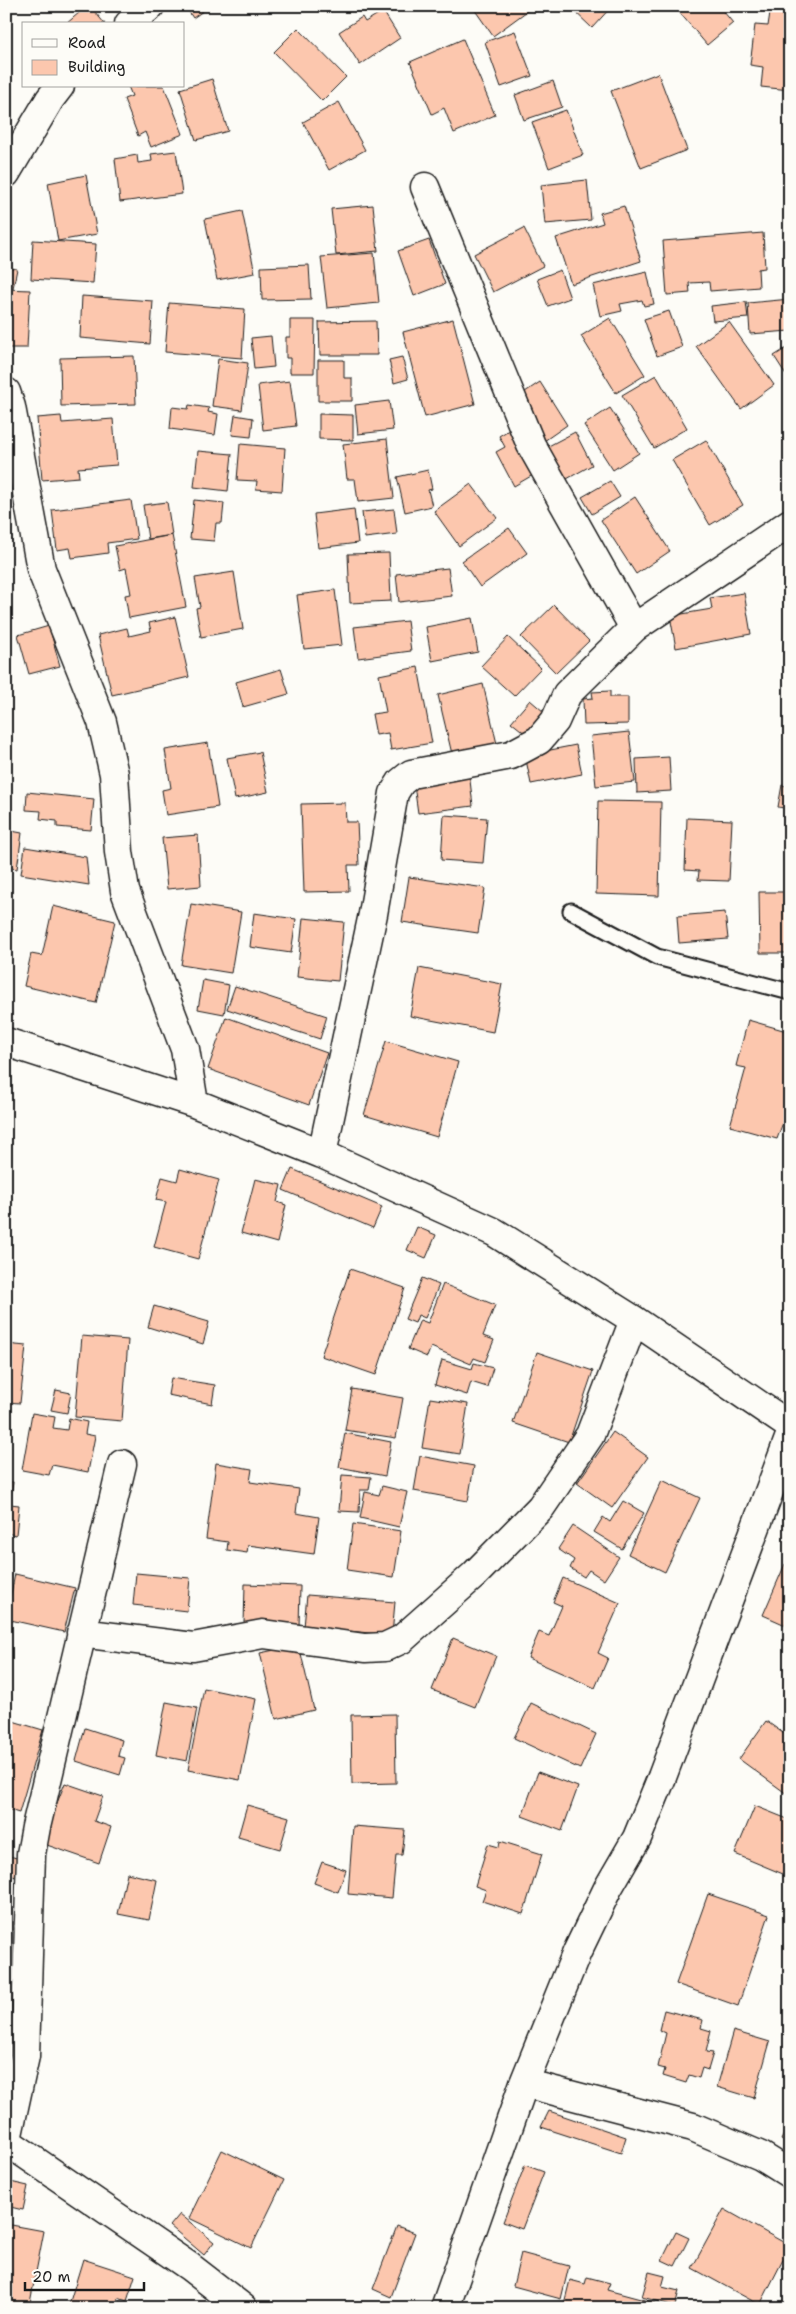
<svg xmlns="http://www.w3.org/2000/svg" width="796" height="2314" font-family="'Shantell Sans',sans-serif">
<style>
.building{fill:#fcc7ae;stroke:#1c1c1c}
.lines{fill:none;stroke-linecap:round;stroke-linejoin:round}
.lane-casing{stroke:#1c1c1c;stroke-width:19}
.street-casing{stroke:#1c1c1c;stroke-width:31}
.lane{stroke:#fdfcf7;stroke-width:15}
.street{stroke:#fdfcf7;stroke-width:28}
</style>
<rect width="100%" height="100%" fill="#fdfcf7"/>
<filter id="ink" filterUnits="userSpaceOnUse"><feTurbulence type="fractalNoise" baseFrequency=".02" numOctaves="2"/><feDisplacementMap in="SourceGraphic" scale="10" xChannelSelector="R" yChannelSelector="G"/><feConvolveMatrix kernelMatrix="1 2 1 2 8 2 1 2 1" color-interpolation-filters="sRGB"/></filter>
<g filter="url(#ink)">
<path class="building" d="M87,6H90L105,24H66Z
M185,6H210L193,18Z
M472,6H534L493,36Z
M569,6H612L592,28Z
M674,6H719L733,23L707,45Z
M771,6H790V90L761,87L763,67L750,65L755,25L768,26Z
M383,11L400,38L360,65L339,32L362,17L365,22Z
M298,28L346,77L322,101L274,52Z
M515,31L532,76L501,87L485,42Z
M463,39L495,115L454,133L444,108L432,114L410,62Z
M658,73L687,150L641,168L611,91Z
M212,79L228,131L196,140L180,89Z
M553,81L562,107L524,120L515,95Z
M128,86H164L183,134L151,147L145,132L138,136L124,99L132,96Z
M339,102L365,150L329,170L303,122Z
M566,110L583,155L549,168L532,122Z
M176,151L182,194L120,202L115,159L137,155L138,163L152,161L151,154Z
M86,175L97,234L58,241L48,183Z
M587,180L591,220L545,224L541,185Z
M373,205L378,251L336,255L331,209Z
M624,206L641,261L571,284L556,238L603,223L600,213Z
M242,211L255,273L217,280L205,219Z
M524,228L543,266L493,292L474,254Z
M763,233L765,268L758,269L759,287L710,291L709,282L689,283L690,293L667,295L663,241Z
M33,240L96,244L93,283L31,279Z
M429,240L445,284L414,296L398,251Z
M374,253L379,303L327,308L321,257Z
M309,265L311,299L262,300L261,267Z
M6,267L17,269L13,288L6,287Z
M560,270L570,298L548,306L537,279Z
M647,272L654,304L644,306L642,300L620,304L622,311L600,316L593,285Z
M6,289L30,290L27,348H6Z
M82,296L153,301L150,344L80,338Z
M790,299V331L750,334L748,303Z
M746,302L748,318L713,321L711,306Z
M169,303L245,309L242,358L165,352Z
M669,311L682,347L657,356L644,319Z
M610,318L645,375L616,393L581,336Z
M453,319L475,404L425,417L403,332Z
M290,320H315L314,373H290V358H286V337H290Z
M376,321L377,355H320L319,322Z
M729,322L774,385L741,409L696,346Z
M271,336L274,367L254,369L251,338Z
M790,346V381L774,356Z
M134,356L136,404L61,406L60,358Z
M402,357L408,379L394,383L389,360Z
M218,359L248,363L242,410L212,406Z
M318,360H344V378H352V401H318Z
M656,375L687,428L654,448L622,395Z
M290,381L296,426L263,430L258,385Z
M540,382L567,425L544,441L516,398Z
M389,401L393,430L358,434L355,405Z
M189,405L209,408L208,412L218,414L215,435L170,429L172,407L188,409Z
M610,408L639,453L613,470L584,425Z
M319,414L353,415V440L319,439Z
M235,415L253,418L251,437L232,435Z
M61,416L62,423L113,419L117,465L78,468L79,477L42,480L37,418Z
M512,428L538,472L514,486L496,452L505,447L499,436Z
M575,432L592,465L556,485L539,451Z
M387,439L394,498L358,502L355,479H347L343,444Z
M706,440L743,505L710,525L672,460Z
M240,444L285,448L282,491L256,489L257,481L237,480Z
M198,451L232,454L228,491L194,487Z
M428,470L432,489L428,490L432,506L405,512L397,477Z
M610,481L620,497L592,514L582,497Z
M471,484L497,518L459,546L434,511Z
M635,497L670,551L636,574L601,520Z
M131,500L137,539L107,543L108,553L72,558L70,548L57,550L52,510Z
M194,500L224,503L222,523H216L214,541L190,539Z
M167,502L172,535L148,539L143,505Z
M354,509L358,543L318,548L314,514Z
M394,509L397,534L365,538L362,512Z
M509,528L527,553L480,587L462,561Z
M172,535L186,607L129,618L125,595L131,594L126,568L120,570L115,546Z
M389,553L391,601L350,603L348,554Z
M448,568L452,596L399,602L396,574Z
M234,572L243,629L201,637L196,608L200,607L195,578Z
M335,590L342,645L304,649L297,595Z
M744,593L751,634L676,648L670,616L712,609L710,598Z
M554,605L589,641L556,673L521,637Z
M175,617L189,677L112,695L98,635L127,628L129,636L151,631L149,623Z
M472,618L478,652L432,661L426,627Z
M407,621L411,651L358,658L354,627Z
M49,626L60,666L29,674L18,635Z
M508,637L541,668L514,696L481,666Z
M6,645H11L7,686H6Z
M418,667L432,743L391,750L388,733L376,735L372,714L386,712L379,675Z
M281,669L289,694L243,707L236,682Z
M483,684L497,744L452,754L438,695Z
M610,691V697H628V724L584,725L583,699L593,698L592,692Z
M530,700L544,712L526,734L511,722Z
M629,732L635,782L596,786L591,736Z
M208,743L218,807L166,815L162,790L171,788L165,750Z
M576,745L582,774L531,784L525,755Z
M260,752L268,792L235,799L227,758Z
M669,757L671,791L637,793L636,759Z
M469,772L473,806L418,813L413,778Z
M782,785L790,787V809L778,807Z
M27,792L94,799L91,830L57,827V821L40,819L41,811L26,810Z
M598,801L661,802L659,896L596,894Z
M345,803L346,822H357L359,865H348L349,891L304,892L301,804Z
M444,815L487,818L483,863L441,860Z
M687,818L732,820L729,881L698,880L699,871L685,870Z
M6,830L22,833L17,869L6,867Z
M198,835L201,886L167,889L162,838Z
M25,847L86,857L89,885L21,874Z
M409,877L485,888L478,933L402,922Z
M759,892H790V953H760Z
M191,904L241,912L231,973L181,965Z
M53,906L115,921L96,1003L24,986L31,954L42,956Z
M725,912L728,939L679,943L677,916Z
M254,913L296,919L291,953L250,947Z
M303,918L344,922L338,981L297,977Z
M419,968L502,984L493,1032L410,1016Z
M203,980L229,985L224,1014L198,1009Z
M235,986L327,1016L320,1039L227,1009Z
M226,1017L327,1053L309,1105L208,1069Z
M748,1020L790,1032V1103L777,1139L730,1126L746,1068L736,1066Z
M386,1041L458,1062L437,1137L364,1115Z
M180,1169L219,1180L198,1259L154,1247L166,1202L156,1200L162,1177L177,1181Z
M292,1169L382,1207L373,1228L283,1190Z
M255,1179L281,1185L277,1202L286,1205L277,1243L241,1233Z
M417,1227L436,1235L426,1258L407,1250Z
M350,1269L405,1288L376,1375L321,1356Z
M422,1278L439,1285L425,1318L418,1315L415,1323L405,1319Z
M443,1284L495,1305L483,1336L494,1340L485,1362L474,1358L471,1364L431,1347L427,1357L408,1349L420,1320L428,1323Z
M154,1306L209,1322L203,1344L148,1327Z
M82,1336L128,1340L122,1421L75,1417Z
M6,1344L26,1346L20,1403L6,1402Z
M537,1352L593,1371L569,1442L513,1423Z
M442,1360L472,1369L474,1363L493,1368L487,1387L471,1382L467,1395L435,1385Z
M171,1378L215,1385L212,1404L168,1395Z
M352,1389L403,1398L396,1438L345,1430Z
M56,1390L71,1393L67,1413L51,1410Z
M430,1398L468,1404L460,1454L422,1448Z
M32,1413L55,1417L53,1428L67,1430L69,1418L87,1422L85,1434L95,1436L88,1472L52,1465L49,1475L22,1470Z
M613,1432L648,1457L612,1508L577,1483Z
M345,1433L391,1442L385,1476L339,1467Z
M420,1456L474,1466L468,1501L414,1491Z
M216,1463L252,1469L250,1482L299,1489L296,1513L319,1517L314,1554L248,1545L247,1553L227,1550L228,1542L206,1539Z
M342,1475L371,1477L369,1490H360L359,1512L339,1511Z
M662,1480L700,1498L665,1572L628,1554Z
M6,1482H13L10,1504L19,1505L16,1535L6,1533Z
M382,1486L407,1492L399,1527L360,1518L365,1492L379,1495Z
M623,1501L644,1513L622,1549L594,1532L603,1517L610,1522Z
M353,1524L401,1531L394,1577L347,1570Z
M573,1526L619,1557L604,1580L589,1570L584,1577L570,1568L574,1560L558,1549Z
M785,1564L790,1566V1627L763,1615Z
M136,1573L190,1578L187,1611L133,1605Z
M15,1574L75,1588L64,1632L6,1619Z
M563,1578L620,1603L598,1653L608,1658L595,1688L528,1658L539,1632L549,1636L562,1606L553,1602Z
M245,1584L300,1586L299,1627L244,1625Z
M307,1595L395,1602L392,1635L304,1627Z
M453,1638L496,1656L475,1707L432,1690Z
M299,1645L314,1710L276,1719L260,1653Z
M204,1688L256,1699L240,1780L188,1770Z
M166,1702L197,1708L187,1761L156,1755Z
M531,1703L596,1734L580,1769L514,1738Z
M395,1714L396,1783L352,1784L351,1715Z
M6,1719L43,1730L19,1813L6,1809Z
M766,1721L790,1738V1790L787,1794L739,1759Z
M85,1728L122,1740L118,1756L125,1758L120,1775L76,1761Z
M538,1772L578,1787L562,1831L522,1816Z
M65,1783L103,1796L94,1821L111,1827L99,1863L41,1843Z
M247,1805L289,1817L280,1849L238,1837Z
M755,1806L790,1820V1856L783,1874L735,1854Z
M353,1826L405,1830L402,1855H396L392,1898L348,1894Z
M500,1841L542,1854L523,1914L482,1901L486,1890L475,1886L488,1844L499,1847Z
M6,1855L27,1861L22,1879L6,1874Z
M322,1862L346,1870L338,1892L314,1883Z
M127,1873L157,1880L149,1920L118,1914Z
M708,1894L769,1915L738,2006L676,1984Z
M664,2010L703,2020L701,2028L711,2031L706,2052L713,2053L708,2070L702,2068L699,2078L689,2075L686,2083L663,2076L665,2069L658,2067L666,2033L659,2030Z
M733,2031L770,2042L754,2098L717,2087Z
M549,2111L626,2137L621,2153L541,2127Z
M790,2122V2144L781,2140Z
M222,2150L284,2180L251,2248L189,2218Z
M525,2165L544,2172L522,2229L503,2222Z
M6,2181L28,2186L23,2210L6,2206Z
M724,2209L790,2246L760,2305L692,2268Z
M180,2214L214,2242L204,2255L170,2226Z
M6,2224L44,2231L29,2308H6Z
M397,2226L415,2233L391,2297L373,2289Z
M676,2232L689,2238L675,2266L662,2260Z
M521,2253L569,2266L561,2299L513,2286Z
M83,2259L135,2276L127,2301L118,2298L115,2308H68Z
M649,2272L665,2276L662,2287L679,2291L675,2306L642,2297Z
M587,2277L610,2283L607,2290L674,2308H563L570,2280L585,2284Z"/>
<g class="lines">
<g class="lane-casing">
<path id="lane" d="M571,911L657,957L790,992"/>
</g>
<g class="street-casing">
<path id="street" d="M129,24L150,6
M6,173L50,99L60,86
M425,187L531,445L634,628
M6,392L11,407L41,569L102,722L114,774L119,852L125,891L185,1049L194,1103
M6,1042L194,1103L322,1154L494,1232L634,1320L790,1426
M322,1154L373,914L394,793L401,782L411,774L511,755L539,740L555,721L567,694L634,628L790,523
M81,1633L193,1647L263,1634L365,1648L385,1647L402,1639L474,1575L541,1507L590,1435L634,1320
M524,2083L693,2127L761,2156L790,2174
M6,2141L190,2267L243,2308
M6,2144L25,2056L31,1854L36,1827L122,1464
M445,2308L524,2083L577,1952L608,1888L637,1838L662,1777L790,1436"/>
</g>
<use href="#lane" class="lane"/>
<use href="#street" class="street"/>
</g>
</g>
<rect width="796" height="2314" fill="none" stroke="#fdfcf7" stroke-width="25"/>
<rect x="12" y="12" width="771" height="2289" fill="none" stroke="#1c1c1c" stroke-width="2" filter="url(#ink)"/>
<rect x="22" y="22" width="162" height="65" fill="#fdfcf7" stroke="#a3a29f"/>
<rect x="32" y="39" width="25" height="8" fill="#fdfcf7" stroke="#a3a29f"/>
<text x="68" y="48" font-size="15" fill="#1c1c1c">Road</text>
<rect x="32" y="60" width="25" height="15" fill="#fcc7ae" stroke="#a3a29f"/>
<text x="68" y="72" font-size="15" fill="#1c1c1c">Building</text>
<path d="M25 2282v8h119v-8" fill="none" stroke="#1c1c1c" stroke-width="2.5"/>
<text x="32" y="2282" font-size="15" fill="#1c1c1c" stroke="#fdfcf7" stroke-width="4" paint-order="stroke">20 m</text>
</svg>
